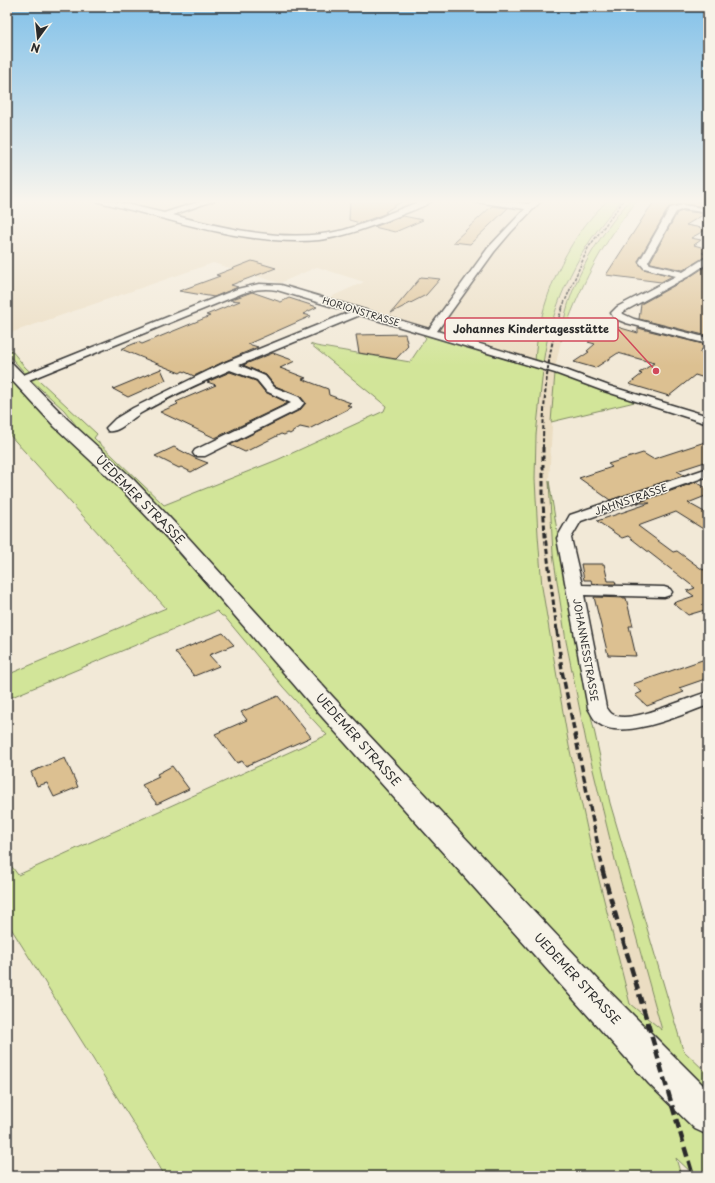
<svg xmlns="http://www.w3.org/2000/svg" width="715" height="1183" font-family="'Playpen Sans',sans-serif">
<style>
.built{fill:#ebddc2}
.green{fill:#d2e599;stroke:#7e8862}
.building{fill:#dcc091;stroke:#2b2b2b}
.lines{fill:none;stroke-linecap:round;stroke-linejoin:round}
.street-casing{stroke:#2b2b2b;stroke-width:3}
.secondary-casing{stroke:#2b2b2b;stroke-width:3}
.street{fill:#f7f3e8;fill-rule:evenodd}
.secondary{fill:#f7f3e8;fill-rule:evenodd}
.rail-far4{stroke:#2b2b2b;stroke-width:1.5;stroke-dasharray:3 1.5;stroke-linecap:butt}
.rail-far3{stroke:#2b2b2b;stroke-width:2;stroke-dasharray:4 2;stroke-linecap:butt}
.rail-far2{stroke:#2b2b2b;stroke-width:3;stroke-dasharray:5.5 3;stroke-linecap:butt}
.rail-far1{stroke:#2b2b2b;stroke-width:3.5;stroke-dasharray:7 3.5;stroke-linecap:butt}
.rail{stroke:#2b2b2b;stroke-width:4.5;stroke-dasharray:10 4.5;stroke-linecap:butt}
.labels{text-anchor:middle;stroke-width:3;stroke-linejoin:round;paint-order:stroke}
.far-street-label{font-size:9px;fill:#2b2b2b;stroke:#f7f3e8}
.street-label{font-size:10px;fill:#2b2b2b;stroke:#f7f3e8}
.near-street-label{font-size:12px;fill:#2b2b2b;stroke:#f7f3e8}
.leader{fill:none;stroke:#d1495b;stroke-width:1.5}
.callout-dot{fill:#d1495b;stroke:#f7f3e8;stroke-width:1.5}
.callout{fill:#f7f3e8;stroke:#d1495b;stroke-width:1.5}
.callout-label{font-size:11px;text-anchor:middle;font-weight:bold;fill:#2b2b2b}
</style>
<rect width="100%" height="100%" fill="#f2e9d7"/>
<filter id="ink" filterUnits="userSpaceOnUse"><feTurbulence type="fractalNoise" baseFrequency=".025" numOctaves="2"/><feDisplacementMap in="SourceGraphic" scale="8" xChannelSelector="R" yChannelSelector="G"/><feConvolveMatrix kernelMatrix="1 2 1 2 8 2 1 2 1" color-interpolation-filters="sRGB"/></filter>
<g filter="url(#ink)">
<path class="built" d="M7,200H608L602,206L541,317L535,362L328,298L364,282L317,267L280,283L213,263L7,334Z
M622,200H630L604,232L591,254L576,284L563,322L561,341L555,368L543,364L553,319L567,283L583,252L598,229Z
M543,370L555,373L549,481L553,554L566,641L586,741L617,868L662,1031L630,1004L593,856L569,746L542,587L538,535L535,479L536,435Z"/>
<path class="green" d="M608,200H622C581,244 551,303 543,364L535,362C538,303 565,240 608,200Z
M630,200H638C603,241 578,290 561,341C565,289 596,239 630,200Z
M422,334L543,370L536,435L535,479L538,535L542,587L560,695L569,746L593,856L630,1004L662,1030L617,868L586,741L566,641L553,554L549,481L575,642L610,803L683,1050L708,1074V1099L87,439L64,410L32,381L7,353V345L25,367L97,434L94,438L164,505L277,460L384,411L386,406L310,344L316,346L410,362L426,338Z
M555,373L559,374L639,401L551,422Z
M7,375L35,406L138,507L316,709L708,1131V1176H695L676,1158L681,1176H165L137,1129L7,922V860L18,875L327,735L283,687L224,616H222L217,611L7,699V675L166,608L7,432Z"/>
<path class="building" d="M350,200H404L385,212L387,213L360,223L349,220Z
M656,200H693V201L708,202V207L683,204L669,207L638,261L644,269L672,276L661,282L606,275L648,210Z
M492,206L508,208L470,244L453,242Z
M683,211L700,213L703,215L686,225L707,229L691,238L701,240L694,245L708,249L702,253L708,255L683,270L651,263L650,262L677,213Z
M403,216L423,220L395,232L374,227Z
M252,261L276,268L231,285L238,287L214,297L179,291L220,276L216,275Z
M708,265V276L705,275L706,302H708V336L639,319L641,304L688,278Z
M421,277L440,279L426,295L391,313Z
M252,292L281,302L289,298L317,307L303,314L311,316L248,344L258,347L223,362L194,376L183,371L180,373L121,349L138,342L142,344L210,316L206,315L240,301L230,300Z
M614,326L638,333V328L707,345L699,352L708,354V379L695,375L669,396L629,384L642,374L639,373L654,363L618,353L595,368L574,362L589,352L587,351L595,344L588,342Z
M405,334L408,346L396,359L359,353L356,335Z
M273,353L295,361L280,368L306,378L302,379L328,389L329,395L351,403L347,405L352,407L309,429L300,427L290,434L288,433L284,435L281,434L245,452L230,445L300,410L306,403L300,396L275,386L266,375L243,365Z
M161,369L166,380L128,397L113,389Z
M230,372L256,381L265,392L288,403L215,438L160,412L178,404L176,402L216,385L207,382Z
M708,441V461L677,471L684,475L610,500L579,478L612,467L608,464L643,453L653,459Z
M174,447L195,458L208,463L191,472L181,467L179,468L155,456Z
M696,482L708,489V495L688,503L708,514V532L676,512L638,526L673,552L677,551L703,570L708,568V609L688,615L673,603L694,596L687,591L695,588L628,536L622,538L597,521L650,503H637Z
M581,564H604L608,581H615L616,584H592L591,580H584Z
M594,597L626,598L633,626H629L636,656L608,655Z
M223,633L234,645L209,655L219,666L194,676L175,652Z
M708,658V678L679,688L684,692L647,706L635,695L642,692L633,684Z
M278,696L311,737L246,766L242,761L237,763L215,734L247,720L241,712Z
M65,758L78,787L54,797L47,783L37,786L31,772Z
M172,766L189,789L157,804L142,785L159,777L157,774Z"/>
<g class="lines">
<g class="street-casing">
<path id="street" d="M95,200H109L164,213L204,200H215L173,215C228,229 288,244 344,230C360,225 375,220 390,213C404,208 418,200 433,200C426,207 399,215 389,220C366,228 343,237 319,240C248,247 167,218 99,202Z
M472,200H493L529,204L534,200H542L511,232L494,252L437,331L563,369L609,386L708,416V424L601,390L555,373L360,315L239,365L265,376L274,387L299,397L304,403L299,409L205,456H195L193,453L195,450L291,403L266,391L257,380L230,370C200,383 170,396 141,413C132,418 119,433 108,431L106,428L115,419L133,408L224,363L350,312L277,290C265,288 255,289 243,293L24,382H16L14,380L16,378L237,289L259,284L281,285L429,329L488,248L525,209L476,202Z
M683,205L708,209V213L683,209L676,212L648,262L650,264L683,272L708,256V263L687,277L621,313L634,319L708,338V344L626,323L614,318L611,313L617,307L676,276L644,268L639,262L670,208Z
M708,468V476L581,521L571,538L582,585L664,587L670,589L672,592L670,595L664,597L584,595L606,707C608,709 610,713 612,714C629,726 688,697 708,692V705C683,714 622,742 598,723C594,720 591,713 588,708L557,538L570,515Z"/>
</g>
<g class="secondary-casing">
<path id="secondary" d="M7,361L12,363L67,419L133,479L186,535L333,697L609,991L708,1090V1135L695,1129L649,1084L315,709L172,543L119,487L55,427L7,375Z"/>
</g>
<use href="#street" class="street"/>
<use href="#secondary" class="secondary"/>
<path class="rail-far4" d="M562,308L588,248L624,200"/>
<path class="rail-far3" d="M543,448C543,406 547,345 563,307"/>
<path class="rail-far2" d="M543,447V501L545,536L557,631"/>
<path class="rail-far1" d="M557,630L562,671L603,870"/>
<path class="rail" d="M602,869L693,1176"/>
</g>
</g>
<linearGradient id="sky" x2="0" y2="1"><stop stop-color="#82c1e9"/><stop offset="0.55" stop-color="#f9f5ed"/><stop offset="1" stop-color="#f9f5ed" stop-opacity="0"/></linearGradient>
<rect width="715" height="366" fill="url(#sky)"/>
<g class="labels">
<g class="far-street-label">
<text transform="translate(361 312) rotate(17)" y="3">HORIONSTRASSE</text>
</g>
<g class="street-label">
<text transform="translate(631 499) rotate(-19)" y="4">JAHNSTRASSE</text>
<text transform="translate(586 650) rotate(80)" y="4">JOHANNESSTRASSE</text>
</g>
<g class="near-street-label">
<text transform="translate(140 500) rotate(45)" y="4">UEDEMER STRASSE</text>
<text transform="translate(358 740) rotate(48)" y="4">UEDEMER STRASSE</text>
<text transform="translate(577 979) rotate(47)" y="4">UEDEMER STRASSE</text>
</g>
</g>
<path class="leader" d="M656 371L618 329"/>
<circle class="callout-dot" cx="656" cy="371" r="4"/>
<rect class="callout" x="445" y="318" width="173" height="23" rx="4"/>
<g class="callout-label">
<text x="531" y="333">Johannes Kindertagesstätte</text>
</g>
<rect width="715" height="1183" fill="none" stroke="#f7f3e8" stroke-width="24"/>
<rect x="12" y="12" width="691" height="1159" fill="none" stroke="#2b2b2b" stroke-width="1.5" filter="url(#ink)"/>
<g transform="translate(38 38) rotate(195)" stroke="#f7f3e8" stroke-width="3" paint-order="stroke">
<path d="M0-3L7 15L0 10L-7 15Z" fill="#2b2b2b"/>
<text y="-6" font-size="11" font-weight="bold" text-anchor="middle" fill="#2b2b2b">N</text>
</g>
</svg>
